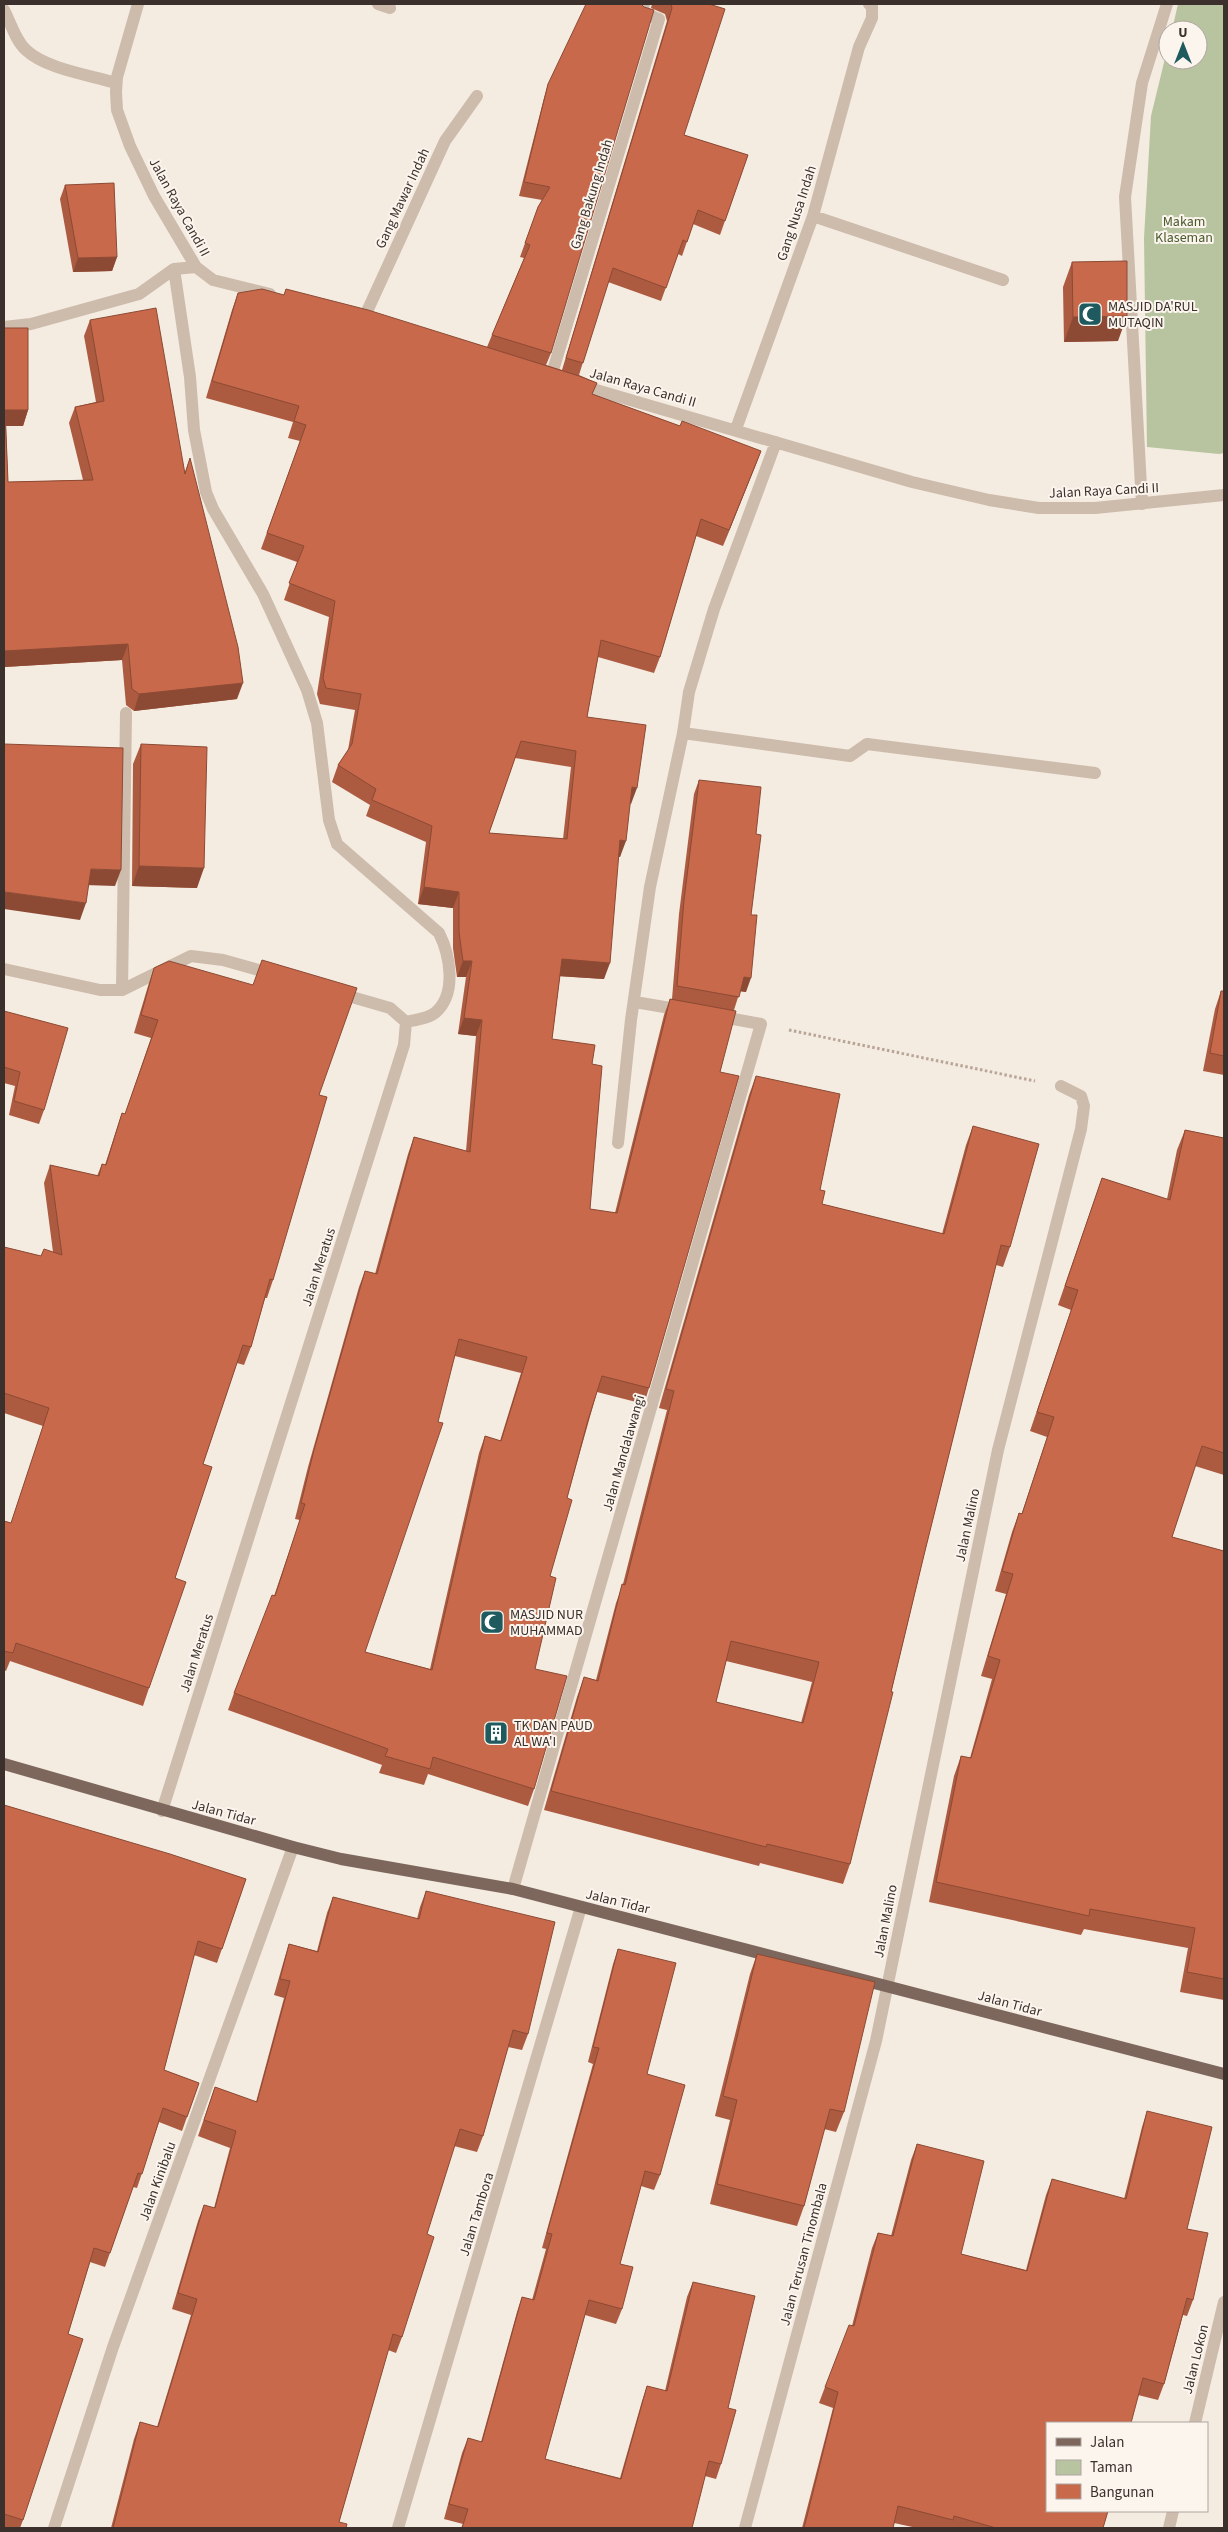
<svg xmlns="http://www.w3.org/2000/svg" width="1228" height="2532" font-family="'Source Sans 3',sans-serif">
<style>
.green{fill:#b8c4a0}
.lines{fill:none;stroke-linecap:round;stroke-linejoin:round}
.path{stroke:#b9a596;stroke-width:3;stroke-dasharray:2.5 2.5;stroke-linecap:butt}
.minor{stroke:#cdbbac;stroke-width:12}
.major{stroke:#7d675c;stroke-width:12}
.wall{fill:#ac5a40;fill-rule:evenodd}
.shaded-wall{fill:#8c4a34}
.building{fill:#c8694b;stroke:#8c4a34;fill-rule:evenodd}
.labels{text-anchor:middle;stroke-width:4;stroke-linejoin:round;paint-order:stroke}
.street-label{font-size:14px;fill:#3b302b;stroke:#fbf5ee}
.park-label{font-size:14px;fill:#4a5a2e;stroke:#fbf5ee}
.poi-label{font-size:14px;fill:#3b302b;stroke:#fbf5ee;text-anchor:start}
</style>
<rect width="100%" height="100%" fill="#f4ebe1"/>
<path class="green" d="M1178,4H1224V453L1219,454L1147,447L1144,238L1151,116L1168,46V60H1198V30H1172Z"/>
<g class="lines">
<path class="path" d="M789,1030L1035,1081"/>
<path class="minor" d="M138,4L117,77L116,92L117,110L130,146L154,196L196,267L213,280L270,294
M378,4L390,8
M4,10C11,23 15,40 26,50C46,69 90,75 116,83
M813,216L1003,280
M196,267L174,269L190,377L194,430L206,492L213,509L263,594L307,690L317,723L329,820L337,844L439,933C450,955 457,993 436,1012C430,1018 415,1020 406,1022
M364,318L445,141L477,96
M4,327L31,324L139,294L174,269
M551,377L659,19L642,13L644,4
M579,385L912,482L989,500L1039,508H1095L1224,495
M736,429L813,216L859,47L872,18V6L869,4
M1142,504L1125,197L1142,83L1167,4
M683,733L850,756L867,744L1095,773
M4,969L100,990H122L191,956L223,960L273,974
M122,990L126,713
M635,1002L682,1010
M618,1143L631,1020L650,887L683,733L689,692L714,609L776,442
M162,1811L404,1045L406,1022L390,1008L338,993
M513,1889L761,1024L717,1016
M1195,2423L1224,2302
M54,2528L113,2347L293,1847
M398,2528L581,1907
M745,2528L876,2041L998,1450L1081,1129L1084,1106L1081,1096L1061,1086
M1169,2528L1173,2511"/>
<path class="major" d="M4,1764L293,1847L341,1859L513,1889L1224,2074"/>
</g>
<path class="wall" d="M652,4H709L684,135L748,155L720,235L693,224L682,256L678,254L661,301L608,282L579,375L597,383L592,394L680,426L761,451L723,546L696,536L660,657L654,673L598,657L587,717L631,804H630L620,857H618L604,979L560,976L552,1039L592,1064L590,1209L615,1213L664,1015L670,999H672L679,914L694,794L699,780L756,834L746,992L740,991L734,1010L649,1388L644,1404L597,1392L567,1498L550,1576L535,1669L534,1789L528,1806L428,1774L424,1785L379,1773L382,1765L228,1710L234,1693L274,1596L300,1520L295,1519L308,1467L359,1287L365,1271L375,1274L408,1154L414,1137L466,1151L476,1036L458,1034L466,977H457L453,948V908L418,904L426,842L366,816L370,805L332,782L338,765L348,750L355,710L320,704L317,694L329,617L284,600L297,562L261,549L300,441L288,438L293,422L206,398L232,310L238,293L284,295L286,289L487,347L524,258L520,257L538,207L542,200L519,196L544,98L548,84L551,353L546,365L562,370L667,21L665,14L651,8ZM515,758L571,767L563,839L489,833ZM455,1356L521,1373L500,1441L485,1436L479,1453L430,1669L365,1652Z
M65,185L117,257L112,271L73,272L60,199Z
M1072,262L1118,341L1064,342L1063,287Z
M90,320L185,472L190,458L237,699L134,711L126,705L122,660L4,667V328L28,410L23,426H6L8,482L83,480L69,423L75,407L96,402L84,336Z
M141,744L197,888L132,886L133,764Z
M154,968L319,1095L273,1280L267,1298H265L251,1347L244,1365L237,1363L203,1464L149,1688L143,1706L10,1661L6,1671L4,1670V1521L11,1523L43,1426L4,1413V1247L41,1256L53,1252L44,1183L50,1165L97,1176L102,1164L105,1165L116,1131L122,1113L125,1114L151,1038L134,1033L148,986Z
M1221,991H1224V1075L1203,1071L1215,1009Z
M4,1011L44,1110L39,1124L9,1115L15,1086L4,1083Z
M756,1076L820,1190L822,1204L942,1234L966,1145L973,1126L1010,1247L1003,1267L996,1265L924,1555L850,1864L843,1884L760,1863L759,1866L544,1810L577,1697L584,1677L596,1680L616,1603L623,1584L667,1410L659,1408L749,1095ZM726,1661L812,1682L801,1723L716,1702Z
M1185,1130L1224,1138V1475L1195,1466L1172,1537L1224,1551V2000L1180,1992L1188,1948L1084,1929L1081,1935L929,1902L954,1776L961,1756L970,1758L992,1679L981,1676L1006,1594L995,1591L1012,1532L1019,1513H1022L1047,1437L1030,1431L1071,1310L1058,1305L1102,1178L1167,1199L1177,1150Z
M4,1805L246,1879L217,1963L194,1955L164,2070L199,2083L182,2131L159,2122L137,2188L133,2187L105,2267L90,2262L68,2334L23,2520L20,2528H4Z
M426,1891L528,2034L522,2050L508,2047L483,2136L477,2152L454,2146L427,2234L402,2337L396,2353L388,2350L339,2522L346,2528H111L134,2439L140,2422L157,2427L191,2315L172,2309L198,2221L204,2205L214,2208L230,2148L198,2136L215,2087L256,2102L284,1998L274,1995L284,1960L289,1944L317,1951L327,1913L333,1897L417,1919L420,1907Z
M618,1949L647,2074L660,2175L654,2190L641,2186L620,2264L622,2309L616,2324L585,2315L545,2459L620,2478L642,2401L647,2386L665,2391L687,2297L693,2282L728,2408L721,2464L716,2479L705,2476L692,2528H461L463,2524L444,2519L462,2453L468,2438L481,2442L517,2312L522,2297L532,2300L546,2249L542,2248L593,2064L588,2062L613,1964Z
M757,1954L844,2112L836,2132L824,2129L804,2206L797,2226L710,2204L730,2120L715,2116L750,1974Z
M1147,2111L1187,2229L1193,2300L1187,2316L1183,2315L1164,2384L1158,2400L1138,2395L1103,2528H917L894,2523L893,2528H802L833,2408L819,2403L825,2387L852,2326L872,2248L878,2233L891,2236L911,2160L917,2144L961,2254L1026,2270L1046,2195L1052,2179L1124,2199L1142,2127Z"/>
<path class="shaded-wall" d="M117,257L112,271L73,272L78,258Z
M1127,316L1118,341L1064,342L1073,317Z
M5,410H28L23,426H4Z
M761,451L755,467L723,546L729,530Z
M128,644L122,660L4,667V651Z
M243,683L237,699L134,711L139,694Z
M632,787L637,788L631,804L626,803Z
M620,840L626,841L620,857H614Z
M139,866L204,868L197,888L132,886Z
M91,869L121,870L115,886L85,885Z
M424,887L459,892L453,908L418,904Z
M5,892L86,903L80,920L4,909V897Z
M562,959L610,963L604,979L556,976Z
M463,961H472L466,977H457Z
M744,977L751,978L746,992L739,991Z
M464,1018L482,1020L476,1036L458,1034Z"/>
<path class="building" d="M586,4H641L644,7L654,10L551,353L492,335L530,245L525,243L538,207L550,187L524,182L548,84Z
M671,4H709L725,9L684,135L748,155L725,221L698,210L687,242L683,240L666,288L613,268L583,363L566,358L672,8Z
M114,183L117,257L78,258L65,185Z
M1127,261V316L1073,317L1072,262Z
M262,289L284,295L286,289L368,310L579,376L597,383L592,394L680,426L682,421L761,451L729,530L701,519L660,657L601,640L587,717L646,725L637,788L632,787L626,841L620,840L610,963L562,959L552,1039L595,1045L592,1064L602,1066L590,1209L617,1213L670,999L736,1011L720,1072L739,1076L649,1388L602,1376L588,1420L567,1498L572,1500L550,1576L556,1578L535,1669L567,1676L534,1789L433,1757L430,1769L385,1756L388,1749L234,1693L272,1595L275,1596L305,1504L301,1503L314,1450L365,1271L377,1274L414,1137L470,1152L482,1020L464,1018L472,961H463L459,932V892L424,887L432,826L372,800L376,789L338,765L352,744L361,694L326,688L323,678L335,601L289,583L304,546L267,533L306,425L294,421L299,406L212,381L238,293ZM521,741L576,751L567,839L489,833ZM459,1339L527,1357L501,1441L485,1436L432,1670L365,1652L443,1423L438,1422Z
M156,308L185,474L190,458L238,647L243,683L139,694L132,689L128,644L4,651V328H28V410H5L8,482L93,480L75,407L104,401L90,320Z
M4,744L123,748L121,870L91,869L86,903L5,892L4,899Z
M141,744L207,747L204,868L139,866Z
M699,780L761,787L756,834L761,835L751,915H757L751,978L744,977L739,997L677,986L684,900Z
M262,960L357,988L319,1095L327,1097L273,1280L270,1279L251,1347L243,1345L203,1464L212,1467L175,1578L186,1582L149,1688L16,1643L13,1653L4,1651V1521L11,1523L49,1408L4,1393V1247L41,1256L44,1249L62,1255L50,1165L99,1176L102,1164L106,1165L122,1113L125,1114L158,1020L141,1015L154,968L169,961L253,985Z
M1221,991H1224V1056L1210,1053Z
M4,1011L68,1028L44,1110L14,1101L20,1072L4,1067Z
M756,1076L840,1094L820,1190L825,1191L822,1204L944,1234L973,1126L1039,1144L1010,1247L1001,1245L924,1555L891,1692H893L850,1864L767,1844L766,1847L551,1791L584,1677L598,1681L622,1584L625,1585L674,1391L666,1389ZM731,1641L819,1662L803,1723L716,1702Z
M1185,1130L1224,1138V1453L1202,1446L1172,1537L1224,1551V1979L1187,1972L1195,1928L1090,1909L1089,1916L936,1882L961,1756L971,1758L1000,1660L988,1656L1013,1574L1002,1571L1019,1513L1022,1514L1054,1417L1037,1412L1078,1290L1065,1286L1102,1178L1170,1200Z
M4,1805L170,1854L246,1879L222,1949L198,1941L164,2070L199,2083L187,2117L163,2108L142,2174L138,2173L110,2253L94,2248L68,2334L83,2339L23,2520L4,2514Z
M426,1891L555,1922L528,2034L513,2030L483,2136L460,2129L427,2234L434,2237L402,2337L393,2334L339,2522L347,2524L346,2528H113L140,2422L158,2427L197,2299L178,2293L204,2205L215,2208L236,2131L204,2120L215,2087L257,2102L290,1981L280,1979L289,1944L318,1952L333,1897L419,1919Z
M618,1949L676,1963L647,2074L685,2085L660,2175L645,2171L620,2264L633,2267L622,2309L589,2300L545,2459L621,2479L647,2386L667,2391L693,2282L755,2296L728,2408L736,2410L721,2464L709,2461L692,2528H462L468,2509L449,2504L468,2438L482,2442L522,2297L534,2300L552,2234L547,2233L599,2048L593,2047Z
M757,1954L875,1982L844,2112L830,2109L804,2206L717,2184L737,2100L723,2096Z
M1147,2111L1212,2127L1187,2229L1208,2233L1193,2300L1187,2298L1164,2384L1143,2378L1131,2423H1047V2511H1108L1103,2528H996L954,2516L953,2520L898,2506L893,2528H804L838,2392L825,2387L849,2325L854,2326L878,2233L893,2236L917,2144L984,2161L961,2254L1027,2271L1052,2179L1126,2199Z"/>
<defs>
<g id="mosque-square" transform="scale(1.25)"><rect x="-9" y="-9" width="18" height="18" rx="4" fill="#1f5a5e" stroke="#fbf5ee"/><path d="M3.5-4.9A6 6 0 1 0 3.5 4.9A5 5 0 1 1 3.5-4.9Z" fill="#fff"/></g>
<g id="building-square" transform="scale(1.25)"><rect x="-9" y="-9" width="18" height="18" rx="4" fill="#1f5a5e" stroke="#fbf5ee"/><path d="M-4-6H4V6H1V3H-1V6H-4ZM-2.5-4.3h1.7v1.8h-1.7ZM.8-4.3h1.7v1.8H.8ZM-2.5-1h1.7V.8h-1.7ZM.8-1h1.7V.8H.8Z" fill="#fff"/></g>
</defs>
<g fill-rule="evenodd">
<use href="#mosque-square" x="1090" y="314"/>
<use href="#mosque-square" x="492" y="1622"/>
<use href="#building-square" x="496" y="1733"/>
</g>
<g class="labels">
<g class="street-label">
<text transform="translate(591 194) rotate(-73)" y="5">Gang Bakung Indah</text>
<text transform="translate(402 198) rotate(-65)" y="5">Gang Mawar Indah</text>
<text transform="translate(180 207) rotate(61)" y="5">Jalan Raya Candi II</text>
<text transform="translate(796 213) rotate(-72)" y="5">Gang Nusa Indah</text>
<text transform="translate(643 387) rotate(16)" y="5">Jalan Raya Candi II</text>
<text transform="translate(1104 490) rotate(-3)" y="5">Jalan Raya Candi II</text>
<text transform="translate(318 1267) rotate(-72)" y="5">Jalan Meratus</text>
<text transform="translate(623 1453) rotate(-74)" y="5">Jalan Mandalawangi</text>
<text transform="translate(967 1525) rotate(-78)" y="5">Jalan Malino</text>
<text transform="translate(196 1653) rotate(-72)" y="5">Jalan Meratus</text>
<text transform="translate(224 1812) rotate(15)" y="5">Jalan Tidar</text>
<text transform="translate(618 1901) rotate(14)" y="5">Jalan Tidar</text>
<text transform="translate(885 1921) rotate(-79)" y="5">Jalan Malino</text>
<text transform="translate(1010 2003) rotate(15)" y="5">Jalan Tidar</text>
<text transform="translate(157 2181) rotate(-70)" y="5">Jalan Kinibalu</text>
<text transform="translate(476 2214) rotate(-73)" y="5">Jalan Tambora</text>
<text transform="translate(803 2254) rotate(-75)" y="5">Jalan Terusan Tinombala</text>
<text transform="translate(1195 2359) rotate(-76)" y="5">Jalan Lokon</text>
</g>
<g class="park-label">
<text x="1184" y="226">Makam<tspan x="1184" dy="16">Klaseman</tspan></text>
</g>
<g class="poi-label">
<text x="1108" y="311">MASJID DA'RUL<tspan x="1108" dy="16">MUTAQIN</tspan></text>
<text x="510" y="1619">MASJID NUR<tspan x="510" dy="16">MUHAMMAD</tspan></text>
<text x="514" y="1730">TK DAN PAUD<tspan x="514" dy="16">AL WA'I</tspan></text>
</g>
</g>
<rect width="1228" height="2532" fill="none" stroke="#3b302b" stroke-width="10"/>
<rect x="1046" y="2422" width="162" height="90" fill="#fbf5ee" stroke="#aea6a0"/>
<rect x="1056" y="2438" width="25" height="8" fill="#7d675c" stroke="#aea6a0"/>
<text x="1090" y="2447" font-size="15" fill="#3b302b">Jalan</text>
<rect x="1056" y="2460" width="25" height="15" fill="#b8c4a0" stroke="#aea6a0"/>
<text x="1090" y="2472" font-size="15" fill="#3b302b">Taman</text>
<rect x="1056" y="2484" width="25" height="15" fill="#c8694b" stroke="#aea6a0"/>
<text x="1090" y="2497" font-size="15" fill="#3b302b">Bangunan</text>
<g transform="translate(1183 45)"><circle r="24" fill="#fbf5ee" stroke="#aea6a0"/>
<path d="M0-4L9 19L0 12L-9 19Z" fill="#1f5a5e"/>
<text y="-8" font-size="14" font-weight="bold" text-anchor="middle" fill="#3b302b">U</text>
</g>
</svg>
